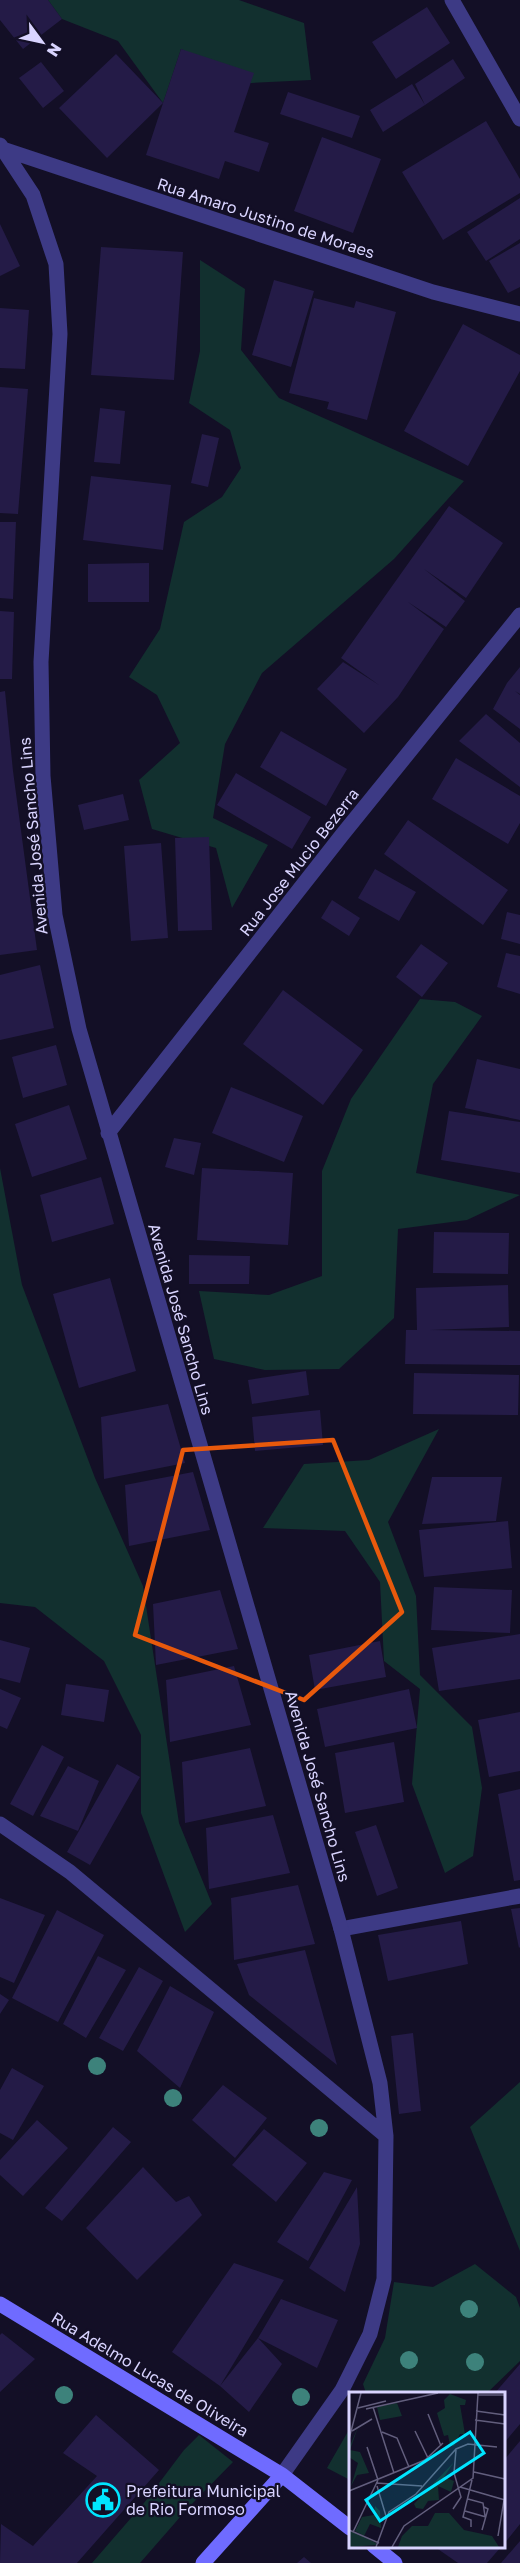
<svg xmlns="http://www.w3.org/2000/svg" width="520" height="2563" font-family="'Golos Text',sans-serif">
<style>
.green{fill:#12302f}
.building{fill:#241b47}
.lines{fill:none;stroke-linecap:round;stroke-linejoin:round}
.lane{stroke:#3d3a85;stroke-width:15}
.street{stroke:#3d3a85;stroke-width:15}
.secondary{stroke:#6f6bff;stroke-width:15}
.tree{fill:#3d827b}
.marked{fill:none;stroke:#e8590c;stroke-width:4.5;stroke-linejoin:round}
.labels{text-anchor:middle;stroke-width:4.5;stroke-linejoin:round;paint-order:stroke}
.street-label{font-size:16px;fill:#d9d4ff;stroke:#130f26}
.poi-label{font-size:16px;fill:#d9d4ff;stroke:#130f26;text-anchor:start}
.inset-road{fill:none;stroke:#625e7d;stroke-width:1.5}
.view{fill:#00e5ff;fill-opacity:0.15;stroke:#00e5ff;stroke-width:3}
.inset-edge{fill:none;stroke:#d9d4ff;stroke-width:3}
</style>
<rect width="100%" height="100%" fill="#130f26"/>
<path class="green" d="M48,0H239L304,23L311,80L251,83L181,49L163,103L118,41L62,19Z
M200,260L245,289L241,350L279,398L464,481L394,559L262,673L225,744L213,818L268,845L232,908L216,848L152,829L139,780L180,743L157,695L129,677L160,629L184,522L222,497L241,468L230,430L189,403L200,351Z
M420,999L455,1002L482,1016L433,1084L416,1173L520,1195L467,1220L398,1229L394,1318L339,1369L265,1370L214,1359L199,1291L269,1295L322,1276V1171L351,1099Z
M0,1168L22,1285L95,1478L143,1586L179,1823L212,1904L185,1932L141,1813V1735L104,1661L35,1607L0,1603Z
M439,1429L388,1522L416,1596L420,1675L472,1727L482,1788L473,1856L445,1873L412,1784L420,1689L384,1661L380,1582L345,1531L263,1528L304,1464L369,1460Z
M520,2082V2251L470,2127Z
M475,2264L516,2297L520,2308V2361L487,2393H366L363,2384L385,2338L394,2282L433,2287Z
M350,2428V2480L327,2468Z
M199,2435L233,2462L188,2508L140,2563H92L144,2503L184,2450Z"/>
<path class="building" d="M0,0H48L62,19L23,49L0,20Z
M427,7L450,43L396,79L372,42Z
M181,49L254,73L234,132L269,143L259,172L225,161L219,179L146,155L163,103L107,158L59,108L116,54L163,103Z
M453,59L465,78L425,105L415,84Z
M41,62L64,91L43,108L19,78Z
M412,84L425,105L383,132L370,110Z
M288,92L360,116L352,138L280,114Z
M486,121L520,179V193L443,240L402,172Z
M322,137L381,159L353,233L294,211Z
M520,198V239L486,261L467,232Z
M0,224L20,266L0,276Z
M520,243V287L508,293L489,261Z
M101,247L183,252L174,380L91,375Z
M274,280L314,291L291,367L252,355Z
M314,298L354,308L356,301L396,312L367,420L327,409L329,402L289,393Z
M0,308L29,310L25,369L0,368Z
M463,324L520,355V371L468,466L404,431Z
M0,387L28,389L18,514L0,513Z
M100,408L125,411L120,464L94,462Z
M202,434L219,438L208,487L191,483Z
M91,476L171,485L163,550L83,540Z
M449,506L503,543L466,598L424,569L465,601L446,627L408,602L444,629L398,697L364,733L317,689L343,662L379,685L341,658Z
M0,522H16L13,599L0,598Z
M149,563V602H88V564Z
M0,611L14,612L12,679H0Z
M520,667V694L515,691L520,695V729L493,709L507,683Z
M5,691L13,771L37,950L0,955V692Z
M486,714L520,743V787L459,741Z
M281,731L347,769L326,806L260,767Z
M456,758L520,796V823L508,844L432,799Z
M236,773L311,817L292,849L217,805Z
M123,794L129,820L84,830L78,805Z
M408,820L508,890L483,925L384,854Z
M209,837L212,930L178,931L175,838Z
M161,843L168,938L131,941L124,846Z
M375,869L416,892L399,921L358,898Z
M332,900L360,918L349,936L321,918Z
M507,912L520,915V944L501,939Z
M421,944L448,963L422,997L396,977Z
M506,953L520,956V994L497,987Z
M40,965L54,1028L0,1040V975Z
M283,990L363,1050L323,1105L243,1044Z
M56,1045L67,1085L23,1098L12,1057Z
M477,1059L520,1069V1120L465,1108Z
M231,1087L303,1116L284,1162L212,1133Z
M69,1105L87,1159L32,1177L15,1124Z
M449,1111L520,1122V1173L441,1160Z
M174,1138L201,1143L194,1175L165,1167Z
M202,1168L293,1173L288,1245L197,1240Z
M101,1177L114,1224L52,1242L40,1195Z
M434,1232L509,1233L508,1274L433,1273Z
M189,1255L250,1256L249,1284H189Z
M110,1278L136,1371L79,1388L53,1294Z
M508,1285L509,1327L430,1330L520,1331V1365L405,1364L406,1330H417L416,1288Z
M306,1371L309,1395L252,1404L248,1380Z
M414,1373L519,1375L518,1415L413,1414Z
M168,1404L185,1463L104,1479L101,1417Z
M320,1410L323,1445L255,1451L252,1417Z
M193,1472L210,1530L129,1546L125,1485Z
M432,1477H502L496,1521L422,1524Z
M508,1521L512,1568L424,1577L419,1530Z
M434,1587L512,1590L510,1633L431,1630Z
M220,1590L238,1649L156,1665L153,1604Z
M520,1634V1679L439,1691L432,1648Z
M0,1640L30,1648L20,1683L0,1678Z
M380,1641L386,1677L315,1690L309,1655Z
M234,1666L251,1725L170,1742L166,1680Z
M66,1684L109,1690L104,1722L61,1715Z
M0,1689L21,1698L7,1729L0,1726Z
M409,1689L417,1728L325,1747L317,1709Z
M520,1712V1771L489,1777L478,1720Z
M394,1742L404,1802L345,1813L335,1753Z
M42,1745L64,1757L33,1816L10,1804Z
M250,1748L266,1806L185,1823L182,1762Z
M117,1764L140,1777L90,1865L67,1852Z
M68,1766L99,1781L78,1831L40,1816Z
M520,1789V1880L514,1881L498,1794Z
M273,1815L290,1873L209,1889L206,1828Z
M376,1825L398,1888L377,1896L355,1832Z
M298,1885L315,1944L234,1960L231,1898Z
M0,1898L45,1915L14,1983L0,1977Z
M520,1908V1947L519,1948L511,1909Z
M57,1910L104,1935L58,2022L12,1998Z
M461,1921L468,1964L388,1981L378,1935Z
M305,1950L337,2065L249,1995L237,1964Z
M98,1956L126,1970L86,2038L63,2024Z
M139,1967L163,1981L123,2051L99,2038Z
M170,1986L214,2012L180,2088L137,2051Z
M0,1994L9,2000L0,2014Z
M413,2033L421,2111L399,2114L391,2036Z
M12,2068L44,2086L13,2140L0,2133V2090Z
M223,2085L267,2118L235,2158L192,2120Z
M37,2120L68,2148L23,2196L0,2175V2160Z
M113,2127L131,2142L62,2221L45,2208Z
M264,2129L307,2163L276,2202L232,2165Z
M143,2167L176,2202L189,2196L202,2215L137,2280L86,2228Z
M324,2172L352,2180L308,2261L277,2242Z
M357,2187L360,2244L345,2292L309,2268Z
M234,2263L284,2280L220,2386L172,2352Z
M281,2299L338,2320L317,2368L258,2338L282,2364L249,2412L220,2386L258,2338Z
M2,2333L35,2359L0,2392V2335Z
M520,2364V2424L504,2443V2394H494Z
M96,2415L159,2470L77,2563H0L1,2524L33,2546L97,2476L63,2453Z
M520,2441V2524L504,2544V2460Z
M520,2541V2563H501Z
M435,2547H501L487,2563H458Z
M304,2557L311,2563H297Z"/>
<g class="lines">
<path class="lane" d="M341,1929L520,1896"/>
<path class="street" d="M452,0L520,119
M0,145L33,195L56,264L60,334L41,662L43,776L55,915L79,1029L341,1929L380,2083L386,2136L384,2279L370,2334L342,2390L282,2475
M3,149L433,292L520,314
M108,1133L342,835L520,615
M0,1824L70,1872L386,2136"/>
<path class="secondary" d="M0,2304L282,2475L350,2528
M374,2546L395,2563
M203,2563L282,2475"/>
</g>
<g class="tree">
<circle cx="97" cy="2066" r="9"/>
<circle cx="173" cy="2098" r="9"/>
<circle cx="319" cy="2128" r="9"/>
<circle cx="469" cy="2309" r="9"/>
<circle cx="409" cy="2360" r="9"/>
<circle cx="475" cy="2362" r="9"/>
<circle cx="64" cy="2395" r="9"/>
<circle cx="301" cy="2397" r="9"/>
</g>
<path class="marked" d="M333,1440L402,1612L304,1700L135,1635L183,1450Z"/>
<defs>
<g id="civic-ring" transform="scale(1.725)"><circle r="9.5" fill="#130f26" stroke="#00e5ff" stroke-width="1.5"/><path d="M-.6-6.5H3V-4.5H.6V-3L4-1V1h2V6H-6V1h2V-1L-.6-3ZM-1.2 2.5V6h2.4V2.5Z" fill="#00e5ff"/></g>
</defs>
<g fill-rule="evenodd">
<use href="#civic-ring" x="103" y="2500"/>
</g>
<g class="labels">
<g class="street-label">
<text transform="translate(266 218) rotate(18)" y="6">Rua Amaro Justino de Moraes</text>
<text transform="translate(33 836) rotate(-95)" y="6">Avenida José Sancho Lins</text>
<text transform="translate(299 862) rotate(-52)" y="6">Rua Jose Mucio Bezerra</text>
<text transform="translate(181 1319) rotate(74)" y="6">Avenida José Sancho Lins</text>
<text transform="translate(318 1786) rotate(74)" y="6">Avenida José Sancho Lins</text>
<text transform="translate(150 2374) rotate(31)" y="6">Rua Adelmo Lucas de Oliveira</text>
</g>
<g class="poi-label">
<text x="126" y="2497">Prefeitura Municipal<tspan x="126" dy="18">de Rio Formoso</tspan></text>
</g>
</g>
<g transform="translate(349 2392)">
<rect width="156" height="156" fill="#130f26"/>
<path d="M101,2L117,8L116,13H111L116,42H111L105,54L101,53L99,43L95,44L88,21L96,16L95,8ZM48,11L53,24L31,28L28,15ZM9,35L1,58L11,60L20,81L8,83L2,94L9,71L0,65V56ZM105,70L95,85L105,89L102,100L89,94L90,108L79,109L74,117L67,116L65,112ZM26,114L31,119L32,136L21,132L15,144L6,139L13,125L25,123ZM86,121H100L115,138L143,144L150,155H49L53,144L63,134H79ZM0,137L27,151L28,153L0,155Z" fill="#12302f"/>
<path class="inset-road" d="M129,3H156M24,15L45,81M9,16L37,9M17,17L89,1M127,19L156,23M79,22L92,54M126,28L156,32M3,39L23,27M66,39L79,66M33,40L48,46L60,75M0,47L12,1M18,55L29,88M125,80L156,87M27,91L73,94M28,94L37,124M111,95L156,108M0,99L76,68L94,51M119,107L134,111L136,124M104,117L112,105L105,81L107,58M116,119L137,125M122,135V128L114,125L123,88M0,138L30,151M133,138L139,117L135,115M4,140L29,88M149,144L155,108M27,155L40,120L67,102L107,57L119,52L148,55M43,155L55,134L124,86L129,1"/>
<path class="view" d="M121,40L135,61L31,129L17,108Z"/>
<rect width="156" height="156" class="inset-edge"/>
</g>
<g transform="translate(42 42) rotate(123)" stroke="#130f26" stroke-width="4.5" paint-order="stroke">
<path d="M0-4.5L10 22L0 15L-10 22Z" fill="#d9d4ff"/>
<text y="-9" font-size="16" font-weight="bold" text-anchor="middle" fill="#d9d4ff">N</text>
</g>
</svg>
